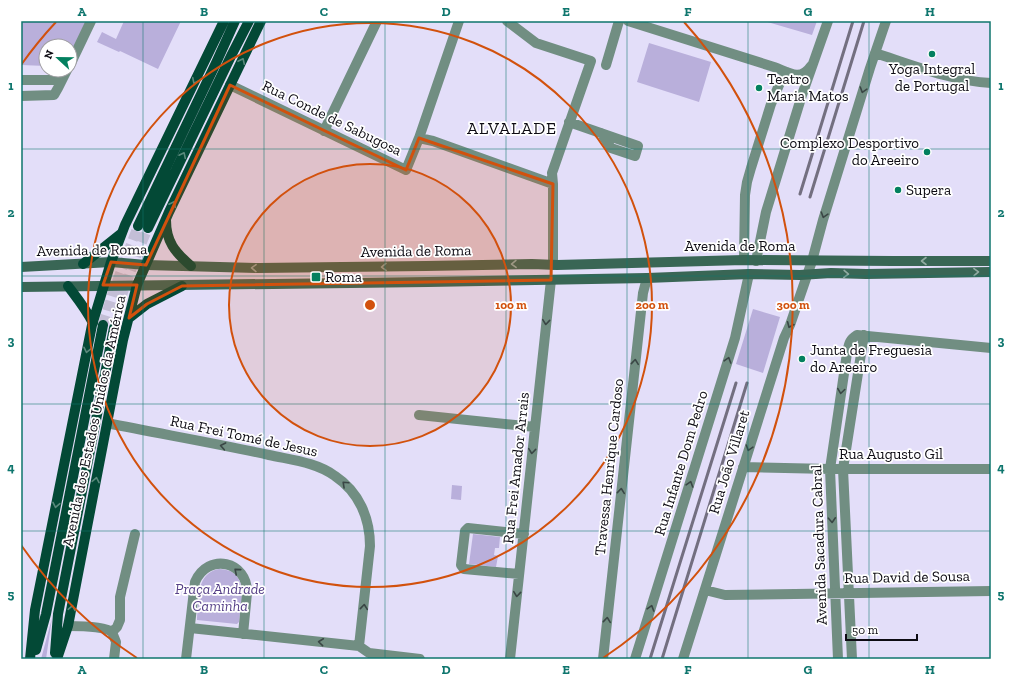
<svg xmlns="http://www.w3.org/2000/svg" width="1012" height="680" font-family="'Zilla Slab',serif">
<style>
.green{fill:#b9afdb}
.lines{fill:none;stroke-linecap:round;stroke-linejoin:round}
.primary-tunnel{stroke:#c3bed6;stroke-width:10;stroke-dasharray:10 5;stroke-linecap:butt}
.minor{stroke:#718e82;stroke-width:10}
.secondary{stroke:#396655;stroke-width:10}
.primary{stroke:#034936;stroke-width:10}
.rail{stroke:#736f80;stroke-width:3}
.oneway{stroke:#5b897c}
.oneway2{stroke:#3a4645}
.oneway3{stroke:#92aba2}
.marked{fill:#d2510d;fill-opacity:0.2;stroke:#d2510d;stroke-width:3;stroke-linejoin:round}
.grid{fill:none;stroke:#0f766e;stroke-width:1;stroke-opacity:0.55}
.ring{fill:none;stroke:#d2510d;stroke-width:2}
.poi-dot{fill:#03805f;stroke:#fff;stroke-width:1.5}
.labels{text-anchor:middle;stroke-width:3.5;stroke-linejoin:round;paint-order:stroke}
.poi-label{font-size:15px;fill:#0d0b13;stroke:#fff;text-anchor:start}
.street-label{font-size:15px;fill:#0d0b13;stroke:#fff}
.park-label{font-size:15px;font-style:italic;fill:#553f87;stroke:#fff}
.quarter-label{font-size:17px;letter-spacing:1px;fill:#0d0b13;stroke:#fff}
.centre{fill:#d2510d;stroke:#fff;stroke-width:2}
.ring-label{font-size:12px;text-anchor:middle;font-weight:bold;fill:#d2510d;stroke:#fff;stroke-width:3.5;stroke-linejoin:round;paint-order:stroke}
.neatline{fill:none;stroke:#0f766e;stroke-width:1.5}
.grid-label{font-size:13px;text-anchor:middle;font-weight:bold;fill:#0f766e}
</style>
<rect width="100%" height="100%" fill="#e3def9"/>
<path class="green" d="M21,21H88L70,56V46H46V66L21,65Z
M124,21H181L158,69L120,51L119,52L97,42L102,32L116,39Z
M764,21H817L812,35Z
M649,43L711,62L699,102L637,82Z
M753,309L780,317L763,373L736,364Z
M452,485L462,486L461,500L451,499Z
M473,534L500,537L499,548H495L494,555L498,556L496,567L469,564Z
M219,569C250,570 241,602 239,622L237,624L197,620V618C199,599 196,573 219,569Z
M52,618L46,659H41Z"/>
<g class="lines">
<path class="primary-tunnel" d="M103,325L113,292L138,226
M114,328L122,295L137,254L148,228"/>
<path class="minor" d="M507,21L536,43L591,61L552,173L553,184V265
M628,21L774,67C788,72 800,82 811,66
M875,53C912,65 952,81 991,83
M70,65L91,21
M606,65L619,21
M21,80H62
M230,85L406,170L419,138L433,141L553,184
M21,96L54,95L58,88L67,70
M569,122L638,146L635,156L611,148L601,133
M324,131L377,21
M419,138L459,21
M744,260L745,195L747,182L751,168L771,104L779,85L787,72
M756,261L766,212L802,95L828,21
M419,415L535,427
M107,423C161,434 215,443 269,455C291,460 316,462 335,476C359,492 370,518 370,546L359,646
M743,467L830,469H991
M519,574L464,569L461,565L465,531L468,528L524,534
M705,590L725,595L991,591
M68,626C79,626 104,626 112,632
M190,628L359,646L369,653L420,659
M112,632L117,627L120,620V597L135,534
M112,632L116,642L114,659
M186,659L195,582C208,552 248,561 247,593L243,634
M510,659L551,280
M603,659L643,293L647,278
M635,659L735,338L749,274
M683,659L784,338L790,325L812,261L823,220L870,68L886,21
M838,659L830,469L847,353C849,344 849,340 857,335L991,348
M852,659L843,469L864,335"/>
<path class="secondary" d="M21,267L111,262L146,265L258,268L426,266L532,264L557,265L744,260L893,261H991
M21,287L428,282L647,278L749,274L800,275L831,273L866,274L991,272"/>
<path class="primary" d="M166,220C166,242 175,252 191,266
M138,226L216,63L235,21
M148,228L232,54L249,21
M83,264L122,233
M68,286C77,298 86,309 93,323
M129,318L147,304L182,286
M36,650L46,614L103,325
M55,653L58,614L114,328
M30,659L35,610L92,325L111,262L125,225L224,21
M57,659L68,626L123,340L137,285L169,212L261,21"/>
<path class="rail" d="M800,194L853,21
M810,197L864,21
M650,659L736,383
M662,659L747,383"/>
</g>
<defs><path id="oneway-chevron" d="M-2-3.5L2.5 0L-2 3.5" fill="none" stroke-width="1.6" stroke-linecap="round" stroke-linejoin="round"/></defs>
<g class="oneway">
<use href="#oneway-chevron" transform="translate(242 61) rotate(-65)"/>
<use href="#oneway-chevron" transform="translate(195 81) rotate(116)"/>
<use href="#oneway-chevron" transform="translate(183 155) rotate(-64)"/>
<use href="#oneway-chevron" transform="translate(173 204) rotate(-64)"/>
<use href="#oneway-chevron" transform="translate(87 350) rotate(102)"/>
<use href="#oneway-chevron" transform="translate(96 480) rotate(-79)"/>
<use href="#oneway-chevron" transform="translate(56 505) rotate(101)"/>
<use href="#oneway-chevron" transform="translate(72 608) rotate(-79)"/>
</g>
<g class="oneway2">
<use href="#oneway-chevron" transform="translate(863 90) rotate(107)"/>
<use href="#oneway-chevron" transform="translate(824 215) rotate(107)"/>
<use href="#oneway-chevron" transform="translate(546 322) rotate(96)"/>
<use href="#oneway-chevron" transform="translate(790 325) rotate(113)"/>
<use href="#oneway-chevron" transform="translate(728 360) rotate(-73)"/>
<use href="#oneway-chevron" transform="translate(635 362) rotate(-84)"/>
<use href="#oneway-chevron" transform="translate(841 391) rotate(98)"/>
<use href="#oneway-chevron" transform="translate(223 446) rotate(-169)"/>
<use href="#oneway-chevron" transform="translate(749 448) rotate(108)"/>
<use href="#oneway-chevron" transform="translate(532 451) rotate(96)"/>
<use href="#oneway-chevron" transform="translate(345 484) rotate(-137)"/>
<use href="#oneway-chevron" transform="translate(690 484) rotate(-73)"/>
<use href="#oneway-chevron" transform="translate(621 491) rotate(-84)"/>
<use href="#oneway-chevron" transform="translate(832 520) rotate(87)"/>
<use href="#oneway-chevron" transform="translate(237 571) rotate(-140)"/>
<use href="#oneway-chevron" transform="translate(517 594) rotate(96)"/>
<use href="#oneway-chevron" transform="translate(364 607) rotate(-84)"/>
<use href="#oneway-chevron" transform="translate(651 608) rotate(-73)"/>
<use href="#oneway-chevron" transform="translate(607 620) rotate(-84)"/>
<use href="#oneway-chevron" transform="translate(321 642) rotate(-174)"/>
</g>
<g class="oneway3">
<use href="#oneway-chevron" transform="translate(924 261) rotate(180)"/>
<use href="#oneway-chevron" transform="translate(514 264) rotate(179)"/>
<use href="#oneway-chevron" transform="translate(384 267) rotate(179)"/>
<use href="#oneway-chevron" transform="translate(254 268) rotate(-179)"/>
<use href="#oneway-chevron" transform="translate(976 272) rotate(-1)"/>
<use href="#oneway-chevron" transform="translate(846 274) rotate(2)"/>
</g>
<path class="marked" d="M230,85L406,170L419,138L553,184L551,280L182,286L147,304L129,318L137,285H103L111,262L146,265Z"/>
<path class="grid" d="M143,21V659M264,21V659M385,21V659M506,21V659M627,21V659M748,21V659M869,21V659M21,149H991M21,276H991M21,404H991M21,531H991"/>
<circle cx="370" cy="305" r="141" fill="#d2510d" fill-opacity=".12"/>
<g class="ring">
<circle cx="370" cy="305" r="141"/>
<circle cx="370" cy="305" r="282"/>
<path d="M137 658A423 423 0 0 1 21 545M21 65A423 423 0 0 1 56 22M684 22A423 423 0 0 1 603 658"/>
</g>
<g class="poi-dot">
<circle cx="932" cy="54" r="4"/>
<circle cx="759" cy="88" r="4"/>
<circle cx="927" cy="152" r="4"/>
<circle cx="898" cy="190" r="4"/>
<rect x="311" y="272" width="10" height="10" rx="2"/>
<circle cx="802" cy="359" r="4"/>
</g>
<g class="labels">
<g class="poi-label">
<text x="932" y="74" text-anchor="middle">Yoga Integral<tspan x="932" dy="17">de Portugal</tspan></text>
<text x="767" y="84">Teatro<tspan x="767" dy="17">Maria Matos</tspan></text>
<text x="919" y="148" text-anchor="end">Complexo Desportivo<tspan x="919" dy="17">do Areeiro</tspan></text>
<text x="906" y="195">Supera</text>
<text x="325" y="282">Roma</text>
<text x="810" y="355">Junta de Freguesia<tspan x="810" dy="17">do Areeiro</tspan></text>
</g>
<g class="street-label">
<text transform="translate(332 118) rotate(26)" y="5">Rua Conde de Sabugosa</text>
<text x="740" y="251">Avenida de Roma</text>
<text transform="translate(92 250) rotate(-1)" y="5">Avenida de Roma</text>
<text transform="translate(416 251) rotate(-1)" y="5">Avenida de Roma</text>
<text transform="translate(94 421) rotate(-78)" y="5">Avenida dos Estados Unidos da América</text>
<text transform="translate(244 436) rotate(12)" y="5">Rua Frei Tomé de Jesus</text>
<text x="891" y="459">Rua Augusto Gil</text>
<text transform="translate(729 462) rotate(-73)" y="5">Rua João Villaret</text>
<text transform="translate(681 463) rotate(-73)" y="5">Rua Infante Dom Pedro</text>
<text transform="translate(609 467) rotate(-84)" y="5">Travessa Henrique Cardoso</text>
<text transform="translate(516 468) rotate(-84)" y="5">Rua Frei Amador Arrais</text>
<text transform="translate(819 545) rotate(-92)" y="5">Avenida Sacadura Cabral</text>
<text transform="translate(907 577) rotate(-1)" y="5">Rua David de Sousa</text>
</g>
<g class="park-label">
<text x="220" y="594">Praça Andrade<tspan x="220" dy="17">Caminha</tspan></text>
</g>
<g class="quarter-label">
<text x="512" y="134">ALVALADE</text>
</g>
</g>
<circle cx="370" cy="305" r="6" class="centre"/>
<g class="ring-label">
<text x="511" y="309">100 m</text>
<text x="652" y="309">200 m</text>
<text x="793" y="309">300 m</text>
</g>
<rect width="1012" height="680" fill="none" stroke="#ffffff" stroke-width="44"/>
<g transform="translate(58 58) rotate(292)"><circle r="19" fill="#ffffff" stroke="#9e9da1"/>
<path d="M0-3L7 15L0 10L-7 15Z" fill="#03805f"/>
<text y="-6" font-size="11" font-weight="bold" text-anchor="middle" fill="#0d0b13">N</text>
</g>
<path d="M846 634v6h71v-6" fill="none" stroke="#0d0b13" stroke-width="2"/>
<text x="852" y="634" font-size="12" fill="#0d0b13" stroke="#ffffff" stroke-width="3" paint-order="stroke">50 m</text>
<rect x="22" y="22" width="968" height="636" class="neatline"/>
<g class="grid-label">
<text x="82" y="16">A</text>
<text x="204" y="16">B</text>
<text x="324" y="16">C</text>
<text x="446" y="16">D</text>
<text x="566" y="16">E</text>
<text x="688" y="16">F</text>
<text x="808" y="16">G</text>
<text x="930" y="16">H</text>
<text x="11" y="90">1</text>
<text x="1001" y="90">1</text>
<text x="11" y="217">2</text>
<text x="1001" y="217">2</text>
<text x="11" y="345">3</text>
<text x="1001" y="345">3</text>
<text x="11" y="472">4</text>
<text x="1001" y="472">4</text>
<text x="11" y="599">5</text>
<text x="1001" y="599">5</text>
<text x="82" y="674">A</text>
<text x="204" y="674">B</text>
<text x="324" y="674">C</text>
<text x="446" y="674">D</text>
<text x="566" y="674">E</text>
<text x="688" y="674">F</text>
<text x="808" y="674">G</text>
<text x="930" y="674">H</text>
</g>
</svg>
